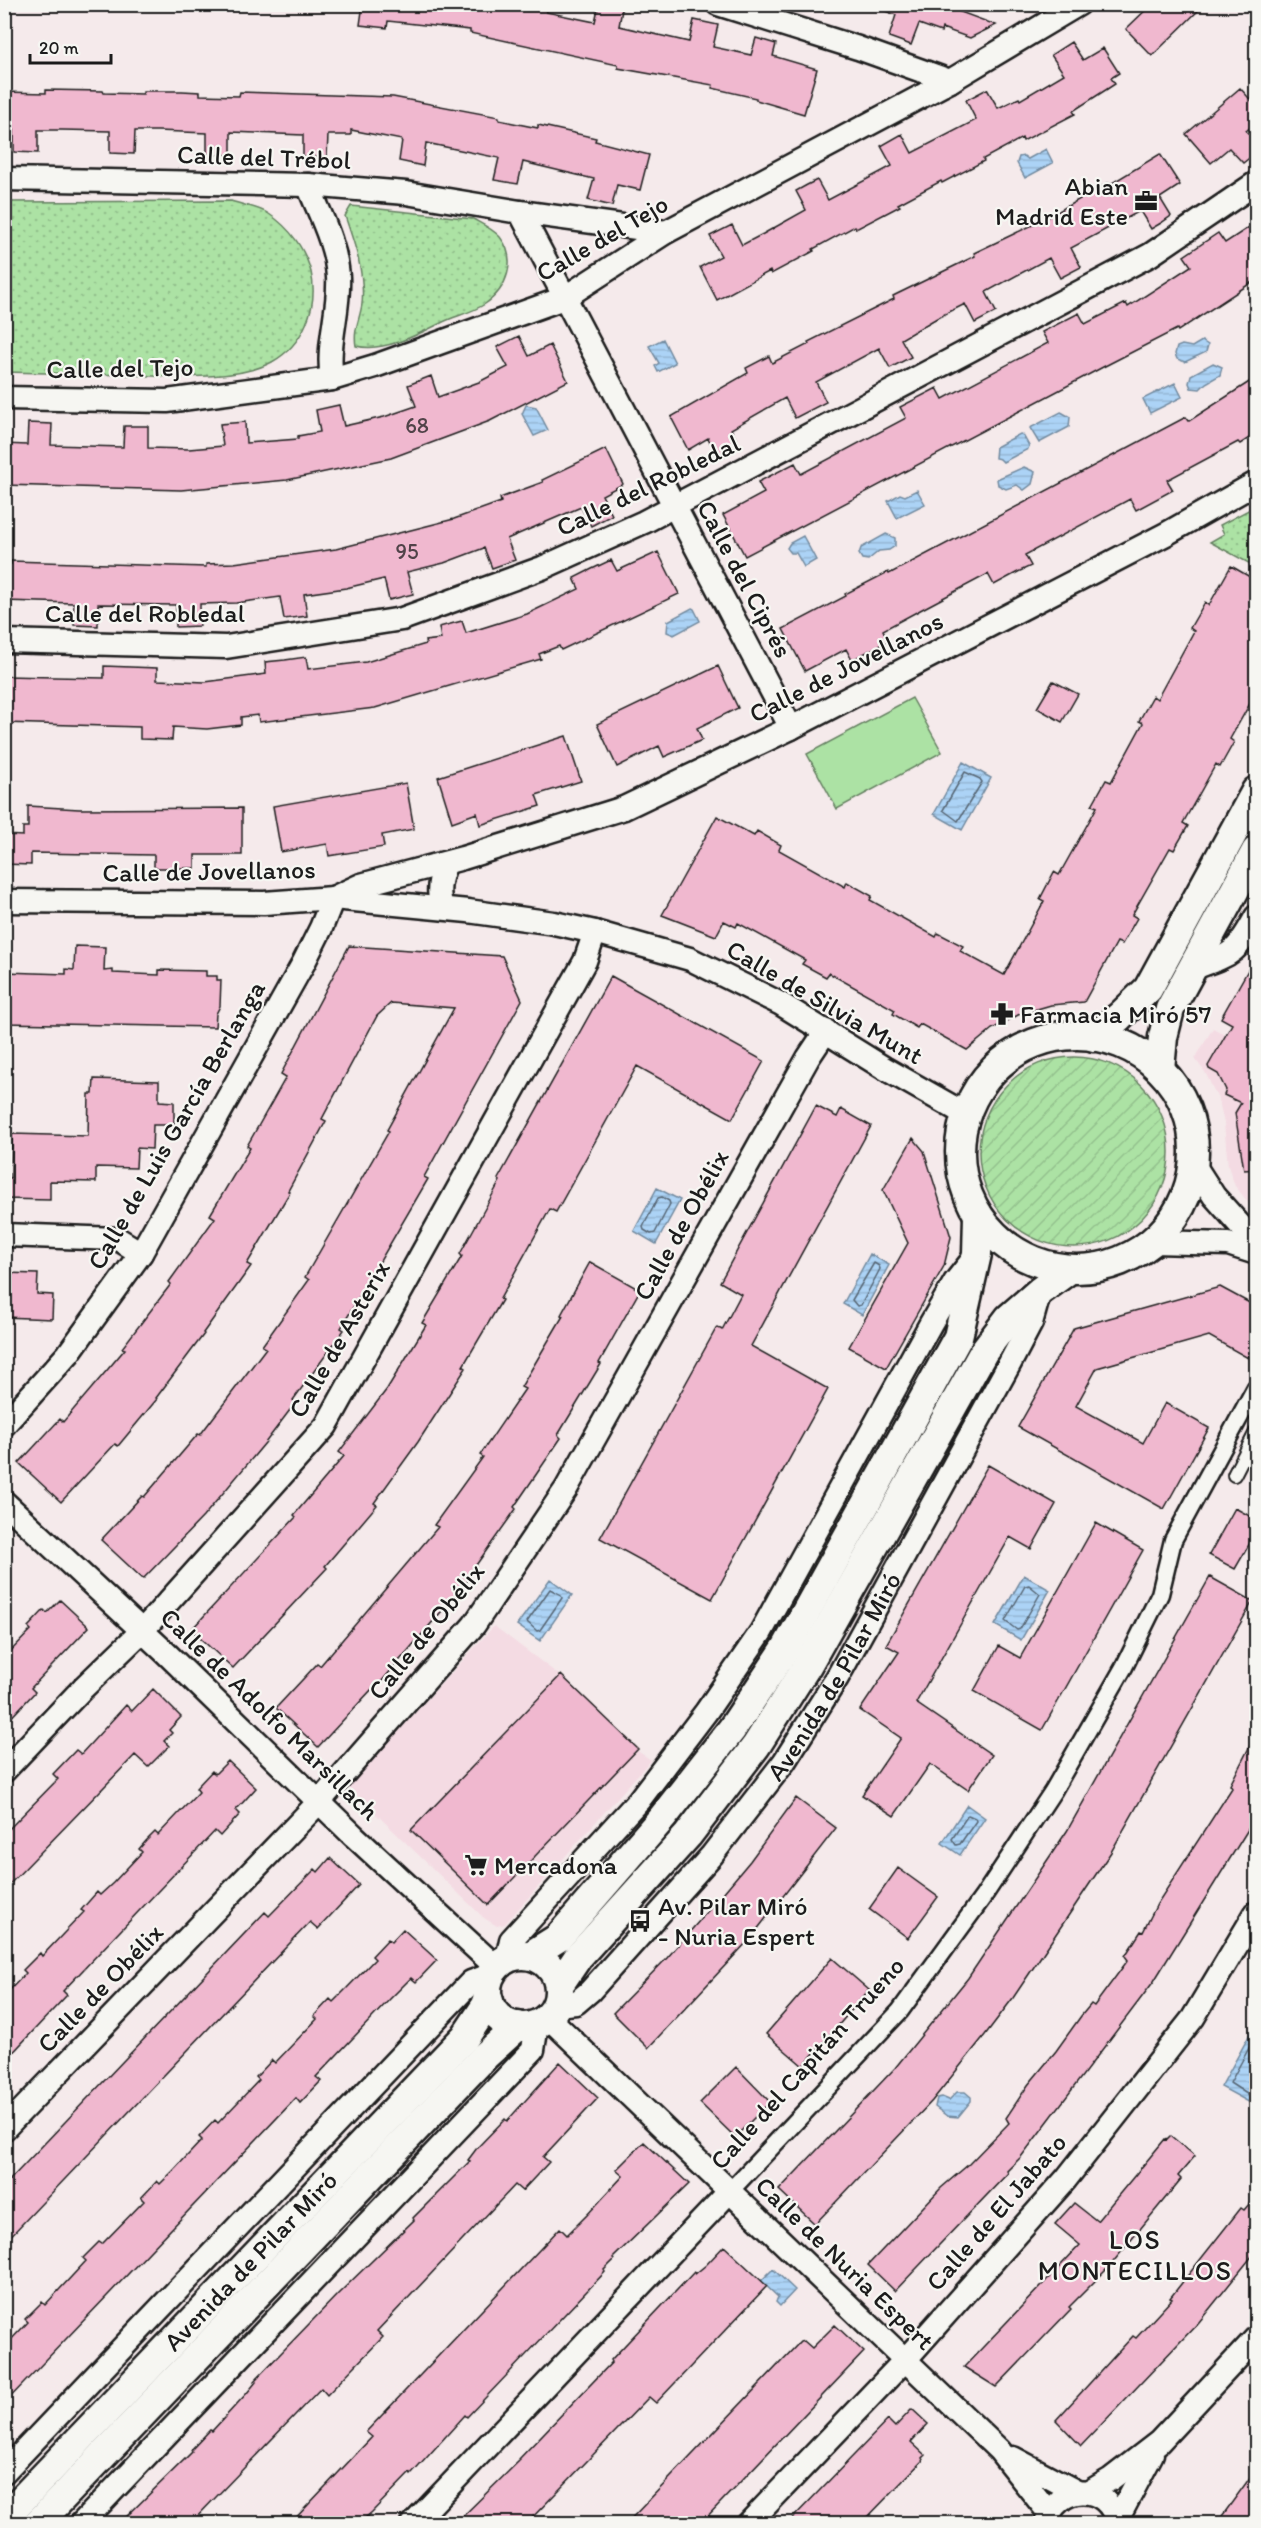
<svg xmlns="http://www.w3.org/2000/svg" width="1261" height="2528" font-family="Itim,sans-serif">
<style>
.built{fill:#f4dbe3}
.grass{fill:url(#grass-dots);stroke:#647f60;stroke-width:1.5}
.garden{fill:url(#garden-furrows);stroke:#647f60;stroke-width:1.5}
.pitch{fill:#ace2a4;stroke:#647f60;stroke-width:1.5}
.water{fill:url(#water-rules);stroke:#728a9f;stroke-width:1.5}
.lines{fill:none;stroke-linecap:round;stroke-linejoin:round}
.shore{stroke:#566573;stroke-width:1.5}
.building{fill:#f0b8cf;stroke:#1c1c1c;stroke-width:1.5}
.service-casing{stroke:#1c1c1c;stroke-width:16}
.pedestrian-casing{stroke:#1c1c1c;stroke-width:21}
.minor-casing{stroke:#1c1c1c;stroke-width:27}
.tertiary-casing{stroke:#1c1c1c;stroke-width:33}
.service{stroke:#f6f6f2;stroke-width:12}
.pedestrian{stroke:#f6f6f2;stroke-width:16}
.minor{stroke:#f6f6f2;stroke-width:22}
.tertiary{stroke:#f6f6f2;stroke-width:28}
.labels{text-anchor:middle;stroke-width:4.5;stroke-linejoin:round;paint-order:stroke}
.number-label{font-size:22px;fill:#514349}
.street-label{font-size:26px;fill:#1c1c1c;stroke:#f6f6f2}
.poi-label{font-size:26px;fill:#1c1c1c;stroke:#f6f6f2;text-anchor:start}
.neighbourhood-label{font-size:27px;letter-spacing:1.5px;fill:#1c1c1c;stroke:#f6f6f2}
</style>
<defs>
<pattern id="grass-dots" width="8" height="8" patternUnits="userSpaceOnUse" patternTransform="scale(1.5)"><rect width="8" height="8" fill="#ace2a4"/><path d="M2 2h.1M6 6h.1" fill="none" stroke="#93c18d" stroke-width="1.8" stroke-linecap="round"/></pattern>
<pattern id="garden-furrows" width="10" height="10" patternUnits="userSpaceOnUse" patternTransform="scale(1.5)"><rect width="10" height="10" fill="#ace2a4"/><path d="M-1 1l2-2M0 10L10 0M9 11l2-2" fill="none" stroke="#93c18d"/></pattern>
<pattern id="water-rules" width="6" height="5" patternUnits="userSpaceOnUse" patternTransform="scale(1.5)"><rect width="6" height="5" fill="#acd3f6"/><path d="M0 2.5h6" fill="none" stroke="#93b5d2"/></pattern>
</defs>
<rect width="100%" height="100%" fill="#f5eaeb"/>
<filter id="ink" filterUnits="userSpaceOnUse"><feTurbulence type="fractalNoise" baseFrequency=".0167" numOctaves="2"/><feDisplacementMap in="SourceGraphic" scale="12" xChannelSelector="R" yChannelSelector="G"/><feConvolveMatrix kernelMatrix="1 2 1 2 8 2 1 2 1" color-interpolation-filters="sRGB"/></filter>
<g filter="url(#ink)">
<path class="built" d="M1213,1028L1256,1052V1212L1235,1186L1228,1166L1224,1123L1219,1101L1205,1072L1195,1059Z
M494,1626L563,1678L639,1752L651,1760L505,1924L497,1926L484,1918L348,1787Z"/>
<path class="grass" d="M231,201C242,205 259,207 269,214C290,228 305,249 311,272C319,307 303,345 272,362C235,382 169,376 128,375C87,374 46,373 5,372V202Z
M351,206L473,219C482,224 493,229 500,237C518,260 507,289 485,304C473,312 456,316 443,322C419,334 384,353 356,346C353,330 360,319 362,304C365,273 355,245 345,216Z
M1256,506V567L1210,542L1224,534L1220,525Z"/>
<path class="garden" d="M979 1152a95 95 0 1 1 190 0a95 95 0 1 1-190 0Z"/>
<path class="pitch" d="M912,698L942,752L837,809L807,754Z"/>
<path class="water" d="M1046,149L1053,163L1025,178L1017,163L1019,157L1024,156L1028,159Z
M663,339L675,363L658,372L655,366L659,363L649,346Z
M1202,341L1208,345L1206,352L1185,362L1177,359L1175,354L1177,347L1182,345L1192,347Z
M1213,363L1222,367L1220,375L1206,383L1200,389L1191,388L1189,383L1191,375Z
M1175,383L1182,397L1150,413L1143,399Z
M526,405L536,407L548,430L534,436L522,414Z
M1061,412L1070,417L1069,427L1039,443L1030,428Z
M1020,434L1023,435L1029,446L1028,449L1003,462L1000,459L995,458L996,447Z
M1024,467L1035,472L1032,484L1024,490L1017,485L1006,489L998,485L997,479Z
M917,490L925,504L897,518L888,501L900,494L905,496Z
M886,534L895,538V546L889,550L879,551L868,560L862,559L859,554L861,548Z
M803,536L816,560L804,567L796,553H791L787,548L790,543Z
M692,608L694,609L700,621L674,635L667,632L668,621Z
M963,762L991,778L962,830L934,814Z
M657,1188L680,1200L656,1244L634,1231Z
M870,1254L889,1265L862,1315L843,1304Z
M1024,1575L1050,1590L1021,1640L995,1625Z
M550,1579L572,1595L540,1641L517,1625Z
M967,1805L985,1818L960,1855L942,1843Z
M1256,2023V2106L1221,2087Z
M957,2092H965L971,2097V2101L958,2117L947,2116L935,2107L937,2098L942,2097L949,2100Z
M773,2269L795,2290L780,2306L776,2302L778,2297L761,2281Z"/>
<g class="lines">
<path class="shore" d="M965,772L980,779L982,782L958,821L943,810Z
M662,1197L669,1201L670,1204L655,1233L651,1234L644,1230L643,1227L658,1198Z
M874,1263L879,1266L880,1269L861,1305L857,1306L852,1300Z
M1029,1585L1040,1594L1020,1629L1017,1630L1005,1621L1025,1586Z
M550,1589L561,1595L562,1598L540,1630L537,1631L527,1622Z
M968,1815L975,1818L976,1821L960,1844L956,1845L952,1839Z
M1256,2035L1230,2083L1256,2100"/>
</g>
<path class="building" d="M363,4H530L547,8L546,12L595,22L599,4H623L619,26L689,42L694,20L718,25L713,47L751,55L756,38L776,44L773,56L817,69L804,114L756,100V98L712,88L713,85L618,68V65L470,33V30L388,21L387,28L360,25Z
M873,4H939L996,25L970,38L942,28L941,32L919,24L911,45L889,37L896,15L872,6Z
M1152,4H1205L1152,56L1126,29Z
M1071,42L1083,60L1103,48L1119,73L1111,78L1115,84L1073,111L1075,114L1023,141L1022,138L983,159L984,161L942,183L941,181L898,204L900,206L856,229L855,226L813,249L814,251L771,274L770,271L717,300L700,267L721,256L710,236L732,225L742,245L763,234L806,210L796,191L807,185L817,180L828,200L892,166L881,146L902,134L912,153L976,120L966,100L987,89L998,108L1019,98L1020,100L1064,74L1051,55Z
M1240,88L1257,107V122L1246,131L1257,142V152L1243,163L1229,148L1211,163L1186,134Z
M46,90L103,91L104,93L143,94V91H182L200,92V95L239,96L240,92L393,97L499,117V120L538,128V125L596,138L595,141L649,155L640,190L617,185L612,206L588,200L594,179L523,162L518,184L494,180L499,158L426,143L423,166L399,161L402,140L351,130V135H328L327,157H303V135L231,132V155H219L207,154V133L158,131H135L134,154L110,153V131L62,130H38V153L14,152V130H4V92L46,93Z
M1160,154L1180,185L1160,198L1171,216L1161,223L1151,229L1140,211L1071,248L1081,267L1060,278L1049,258L986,292L996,312L975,323L965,304L937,318L901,339L911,357L890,368L879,348L816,382L826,402L795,418L785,398L731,429L740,447L719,459L708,438L688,450L671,417L748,373L746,368L769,356L772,363L809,344L808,342L894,299L893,296L975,256L974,253L1043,220L1108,183L1109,185Z
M1257,222V279L1178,331L1177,329L1103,367L745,556L723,515L764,493L758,482L795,463L801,474L906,418L900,407L937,388L943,399L1048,343L1042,332L1079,313L1085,324L1126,303L1128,307L1191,266L1184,256L1218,233L1225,243Z
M519,336L529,356L550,345L568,381L490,421L391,458L287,480L181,490L4,485V444L27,445L28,423L52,424L51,445L123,447L124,426H148V448L189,449L223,446L220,424L245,422L246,443L298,439V436L320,432L316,410L339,405L344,426L384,417L416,406L408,385L431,376L438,397L479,382L508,367L497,347Z
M1257,377V433L1240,444L1238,442L1167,480L1173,490L1136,510L1130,499L1025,555L1031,566L1018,572L994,585L988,574L924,608L883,630L888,641L852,660L846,649L805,671L783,629L846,596L845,594L888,572L889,574L1186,417L1189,421Z
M606,449L623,484L602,495L612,515L591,526L581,507L507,539L515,560L492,568L484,548L444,563L407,572L413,594L389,600L384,579L346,588L304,594L307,616L284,619L280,597L236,603L200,604V626L176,627V605L98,604V626L74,625V603L4,601V564H11V561L206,567V564L234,563L336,549L454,519L501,502L500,498L543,482L542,480Z
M658,552L679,594L561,650L559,646L539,654L541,659L375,708L259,722L258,715L241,717V725L207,729L173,727L172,740L140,739V727L4,723V676L104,678V666L157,668V680L205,682L266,674L265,662L285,660L306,657L308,669L366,662L426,644L425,641L441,639L439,627L462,621L466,633L527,614L579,589L574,578L592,569L611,560L617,571Z
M1231,566L1257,581V691L1230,739L1234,742L1220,767L1216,764L1183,823L1188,826L1174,850L1170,848L1132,915L1137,918L1122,944L1117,942L1084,1002L1051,1005L1020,1014L992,1029L967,1050L920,1024L917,1028L893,1014L895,1010L829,973L826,977L802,964L805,960L738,923L736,927L724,921L716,936L662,915L717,816L754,836L757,831L781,845L779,850L845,887L847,882L872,896L870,900L936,937L938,933L963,946L960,951L1004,975L1044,901L1040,899L1054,872L1059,875L1097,807L1092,805L1106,780L1111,782L1143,723L1139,721L1153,696L1157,699L1194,631L1190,628L1205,602L1209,605Z
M718,666L738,708L697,728L702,740L664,757L659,746L617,767L597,724Z
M1053,681L1078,694L1062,722L1037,708Z
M566,736L581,781L536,795L540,806L480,825L477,813L452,822L438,777Z
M406,783L414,829L382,835L384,847L329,856L327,844L281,852L273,806Z
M28,806L79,809L242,808V855H195V868H154V855L31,853V865L4,864V835L23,836V827H28Z
M75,946L105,947L104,971L113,970V973L159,975V970L206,971V976H217V980H221L220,1006L216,1014L215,1027L4,1023V972L66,974V969L74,970Z
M349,946L502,956L522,1000L424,1177L428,1179L341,1328L344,1330L293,1400L296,1402L265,1443L203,1517L143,1579L101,1540L142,1496L144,1497L198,1434L200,1435L266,1348L262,1346L309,1280L305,1277L389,1131L387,1130L454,1008L391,1003L377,1016L322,1119L326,1121L288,1191L290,1192L247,1264L251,1266L203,1333L204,1334L156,1398L157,1399L118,1446L115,1444L61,1502L19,1463L60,1419L63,1422L125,1349L122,1348L171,1284L169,1282L215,1218L210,1215L250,1148L247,1146L286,1077L281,1074Z
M1257,954V1169L1244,1170L1235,1113L1241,1103L1224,1095L1226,1090L1218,1074L1209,1069L1208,1066L1232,1024L1221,1018Z
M611,976L764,1061L732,1119L637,1066L556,1212L550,1209L500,1299L502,1300L463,1366L466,1368L418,1442L374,1503L377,1505L325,1566L327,1568L233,1668L191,1630L296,1517L294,1515L344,1456L339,1452L387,1389L426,1325L422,1323L462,1256L460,1254L500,1181L498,1179Z
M94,1079L159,1081V1101L174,1102V1125H153L152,1149L137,1148L136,1168L96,1167V1182L50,1181V1200L4,1199V1178H11L12,1134L88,1136L89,1094H93Z
M816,1106L837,1117L841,1109L871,1126L751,1346L828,1389L712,1599L600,1538L717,1327L722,1330L741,1294L720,1282Z
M913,1138L924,1151L951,1237L944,1266L886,1368L849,1347L908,1243L883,1190Z
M590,1262L640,1290L599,1363L601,1364L558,1435L561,1438L514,1507L516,1509L469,1575L471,1577L375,1689L373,1688L318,1747L276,1708L317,1664L320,1666L438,1527L434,1525L483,1457L480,1455L525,1389L521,1387L563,1316L561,1315Z
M4,1273L38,1274L37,1294L53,1295L52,1319L4,1317Z
M1220,1287L1257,1307V1343L1248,1358L1209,1336L1097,1368L1076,1406L1143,1443L1165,1403L1209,1428L1164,1509L1018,1427L1074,1328Z
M988,1465L1056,1504L1031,1549L1010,1537L916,1703L992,1755L968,1790L930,1764L894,1816L862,1795L901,1738L860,1710L899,1652L886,1645Z
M1235,1508L1257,1520V1531L1235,1569L1209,1555Z
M1096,1523L1143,1550L1042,1730L974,1691L999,1646L1020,1658Z
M1210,1577L1253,1601L1111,1852L1013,1998L985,2035L932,2101L815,2224L779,2190L895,2068L968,1978L1067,1831Z
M60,1600L89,1627L31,1688L35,1692L4,1725V1658L31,1630L28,1627L44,1610L47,1613Z
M561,1675L638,1749L488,1905L411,1830Z
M153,1689L181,1717L169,1730L172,1733L164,1741L169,1746L148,1767L135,1755L4,1890V1834L58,1779L53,1774L76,1750L81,1754L126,1705L132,1711Z
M1257,1732V1815L1154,1981L1021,2157L1007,2171L1008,2173L895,2291L868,2265L941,2188L969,2164L1009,2123L1006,2118L1028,2085L1056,2051L1081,2016L1091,2004L1094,2006L1128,1960L1125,1956L1141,1931L1143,1932L1157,1904L1232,1788L1230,1785Z
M228,1761L256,1788L236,1810L240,1814L220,1836L215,1831L63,1991L67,1995L4,2062V1996L26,1973L23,1970L40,1953L42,1956L84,1912L81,1910L97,1892L100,1895L113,1883L142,1852L139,1849L146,1841L155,1832L158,1835L199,1792L196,1788L212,1771L215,1774Z
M796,1798L836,1828L749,1940L648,2048L613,2013L667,1958L713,1905L750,1861Z
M330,1858L359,1885L318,1929L310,1922L4,2243V2186L265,1912L269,1916L315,1869L318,1872Z
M898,1868L938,1897L908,1938L869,1909Z
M403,1929L437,1960L416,1982L411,1978L390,1999L316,2077L321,2081L300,2103L296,2098L4,2404V2347L28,2322L25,2319L42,2302L45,2305L86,2261L83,2258L99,2242L102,2244L144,2201L141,2198L157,2181L160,2184L173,2171L202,2140L199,2137L215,2120L218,2123L259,2080L256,2077L272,2060L275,2063L317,2019L314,2016L330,1999L333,2002L346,1989L375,1959L372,1956L388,1939L391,1942Z
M832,1958L869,1990L803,2066L766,2034Z
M560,2062L598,2098L543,2157L549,2162L522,2191L515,2185L377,2331L383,2337L327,2395L321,2388L191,2523H120L192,2452L191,2450L210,2430L212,2431L247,2393L256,2382L254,2381L338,2294L414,2220L413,2218L470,2161L468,2160L477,2148L505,2119L507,2121Z
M736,2067L770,2102L735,2137L700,2103Z
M1171,2136L1195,2156L1178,2176L1181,2179L1109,2267L1069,2307L1071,2309L996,2387L964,2367L1080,2245L1055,2224L1074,2203L1097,2221L1165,2139L1167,2140Z
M644,2142L689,2184L613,2258L614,2260L604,2270L605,2272L467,2417L465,2415L411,2475L410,2473L372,2512L359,2523H291L372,2437L366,2432L560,2228L567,2235L587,2215L623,2176L616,2170Z
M1257,2195V2250L1199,2322L1081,2446L1056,2420L1133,2336L1136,2338L1172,2299L1170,2298L1241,2208L1244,2210Z
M724,2246L767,2286L656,2403L649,2397L527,2523H456L520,2460L519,2459L612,2362L611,2360L694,2272L695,2274L706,2265Z
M835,2325L864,2352L701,2523H627L800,2342L804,2341L812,2348Z
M912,2409L928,2424L911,2442L925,2455L922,2458L923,2460L862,2523H788L888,2420L895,2427Z
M1257,2468V2523H1217Z"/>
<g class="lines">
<g class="service-casing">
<path id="service" d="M1234,1475L1256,1432"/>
</g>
<g class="pedestrian-casing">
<path id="pedestrian" d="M730,2191L900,2011L983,1897L1053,1791L1124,1667L1160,1594L1173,1540L1256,1387"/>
</g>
<g class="minor-casing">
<g id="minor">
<path d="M718,4L858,48L950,81"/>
<path d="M4,179L308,185L406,193L520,212L791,728"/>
<path d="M308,185C320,215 336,244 338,277C340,311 326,345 332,379"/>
<path d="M520,212L666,232"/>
<path d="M4,398L167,401L332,379L375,366L564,298L666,232L950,81L1079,4"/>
<path d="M4,641L226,647L402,619L542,568L644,522L1150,255L1256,183"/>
<path d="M333,898L361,885L463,858L624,808L791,728L1166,534L1256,483"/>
<path d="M4,901L264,903L333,898L468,911L554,923L595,932L690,959L781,1004L884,1068L965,1114"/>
<path d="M442,908C437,891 439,880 446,863"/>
<path d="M1191,969C1232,954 1235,956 1256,917"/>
<path d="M1196,1168L1214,1196L1256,1243"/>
<path d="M4,1235L118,1239L141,1253"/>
<path d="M1154,1242L1228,1244L1256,1253"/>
<path d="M4,1425L68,1354L141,1253L303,964L321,928L333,898"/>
<path d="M4,1502L166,1653L354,1836L496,1967"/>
<path d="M4,1771L83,1688L142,1631L326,1426L585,961L595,932"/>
<path d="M507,1959L511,1940L639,1800L706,1712L761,1632L931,1323L955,1282L974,1258"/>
<path id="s1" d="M556,2005L576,2003L590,1991L712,1855L784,1762L837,1678L1010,1363L1031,1323L1040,1291"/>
<path d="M548,2017L999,2450L1049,2513"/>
<path d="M4,2129L319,1802L474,1625L566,1489L808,1058L826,1031"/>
<path d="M1013,2458L1077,2492"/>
<path d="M4,2472L471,1982L490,1975"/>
<path d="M1089,2492L1111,2479L1159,2442L1256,2338"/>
<path d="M1117,2520L1152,2454"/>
<path d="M81,2524L533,2050L537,2024"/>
<path d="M413,2524L730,2191"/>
<path d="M748,2524L905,2360L1066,2179L1193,2018L1256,1913"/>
<path d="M1046,2524C1055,2483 1110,2481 1117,2524"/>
</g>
</g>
<g class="tertiary-casing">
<g id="tertiary">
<circle cx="1077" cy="1152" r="117"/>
<path d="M1094,1037L1119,1017L1148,989L1256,791"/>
<path d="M1160,1069L1163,1037L1170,1009L1256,851"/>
<path d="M531,1955L558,1938L663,1817L732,1729L786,1648L958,1337L977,1254L978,1215"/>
<circle cx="523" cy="1991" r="36"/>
<path d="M559,1985L578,1957L688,1835L756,1746L808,1664L984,1351L1009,1318L1040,1291L1070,1269"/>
<path id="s2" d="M4,2518L465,2037L489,2001"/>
<path d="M37,2524L485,2056L518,2026"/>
</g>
</g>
<use href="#service" class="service"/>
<use href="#pedestrian" class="pedestrian"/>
<use href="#minor" class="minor"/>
<use href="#tertiary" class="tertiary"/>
</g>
</g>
<defs>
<g id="office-bare" transform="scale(1.8)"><path d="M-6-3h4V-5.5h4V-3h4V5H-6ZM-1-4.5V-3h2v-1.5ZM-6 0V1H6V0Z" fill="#1c1c1c" stroke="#f6f6f2" stroke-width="2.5" paint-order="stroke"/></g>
<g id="pharmacy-bare" transform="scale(1.8)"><path d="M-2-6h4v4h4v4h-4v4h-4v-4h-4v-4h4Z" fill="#1c1c1c" stroke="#f6f6f2" stroke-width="2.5" paint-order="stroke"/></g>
<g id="supermarket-bare" transform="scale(1.8)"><path d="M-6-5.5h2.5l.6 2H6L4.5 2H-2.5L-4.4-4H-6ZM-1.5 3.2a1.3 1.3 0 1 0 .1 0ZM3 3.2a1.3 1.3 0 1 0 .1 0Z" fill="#1c1c1c" stroke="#f6f6f2" stroke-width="2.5" paint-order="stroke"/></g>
<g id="bus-bare" transform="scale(1.8)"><path d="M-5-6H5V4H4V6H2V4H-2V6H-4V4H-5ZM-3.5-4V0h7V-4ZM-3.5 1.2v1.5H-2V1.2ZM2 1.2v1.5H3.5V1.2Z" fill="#1c1c1c" stroke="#f6f6f2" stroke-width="2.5" paint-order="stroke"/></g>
</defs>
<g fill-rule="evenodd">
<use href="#office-bare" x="1146" y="201"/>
<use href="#pharmacy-bare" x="1002" y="1014"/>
<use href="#supermarket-bare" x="476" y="1865"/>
<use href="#bus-bare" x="640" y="1921"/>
</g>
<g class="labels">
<g class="number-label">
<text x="417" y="433">68</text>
<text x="407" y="559">95</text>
</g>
<g class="street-label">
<text transform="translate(264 157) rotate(2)" y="9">Calle del Trébol</text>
<text transform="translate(602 238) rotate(-30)" y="9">Calle del Tejo</text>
<text transform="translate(120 368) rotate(-1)" y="9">Calle del Tejo</text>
<text transform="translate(648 485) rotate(-26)" y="9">Calle del Robledal</text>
<text transform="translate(745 579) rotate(62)" y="9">Calle del Ciprés</text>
<text x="145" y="622">Calle del Robledal</text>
<text transform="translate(846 667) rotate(-27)" y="9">Calle de Jovellanos</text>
<text transform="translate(209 871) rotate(-1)" y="9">Calle de Jovellanos</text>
<text transform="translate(825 1002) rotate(30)" y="9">Calle de Silvia Munt</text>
<text transform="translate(176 1125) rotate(-60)" y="9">Calle de Luis García Berlanga</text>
<text transform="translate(681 1225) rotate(-61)" y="9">Calle de Obélix</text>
<text transform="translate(339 1339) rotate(-60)" y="9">Calle de Asterix</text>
<text transform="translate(426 1631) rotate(-51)" y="9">Calle de Obélix</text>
<text dy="9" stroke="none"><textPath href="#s1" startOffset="438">Avenida de Pilar Miró</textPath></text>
<text transform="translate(270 1714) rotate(44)" y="9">Calle de Adolfo Marsillach</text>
<text transform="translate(100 1988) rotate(-46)" y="9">Calle de Obélix</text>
<text transform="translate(807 2063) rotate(-48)" y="9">Calle del Capitán Trueno</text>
<text transform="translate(996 2212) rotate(-49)" y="9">Calle de El Jabato</text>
<text dy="9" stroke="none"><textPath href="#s2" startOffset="356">Avenida de Pilar Miró</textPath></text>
<text transform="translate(845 2263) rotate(44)" y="9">Calle de Nuria Espert</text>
</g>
<g class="poi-label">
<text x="1128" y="195" text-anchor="end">Abian<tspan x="1128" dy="30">Madrid Este</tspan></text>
<text x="1020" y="1023">Farmacia Miró 57</text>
<text x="494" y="1874">Mercadona</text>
<text x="658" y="1915">Av. Pilar Miró<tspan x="658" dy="30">- Nuria Espert</tspan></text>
</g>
<g class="neighbourhood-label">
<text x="1135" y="2249">LOS<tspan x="1135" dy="31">MONTECILLOS</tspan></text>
</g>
</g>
<rect width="1261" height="2528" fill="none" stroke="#f6f6f2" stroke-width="24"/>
<rect x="12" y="12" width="1237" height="2504" fill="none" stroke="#1c1c1c" stroke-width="2" filter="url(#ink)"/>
<path d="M30 54v9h81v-9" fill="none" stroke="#1c1c1c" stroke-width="3"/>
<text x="39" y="54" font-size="18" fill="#1c1c1c" stroke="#f6f6f2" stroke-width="4.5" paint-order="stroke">20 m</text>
</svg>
